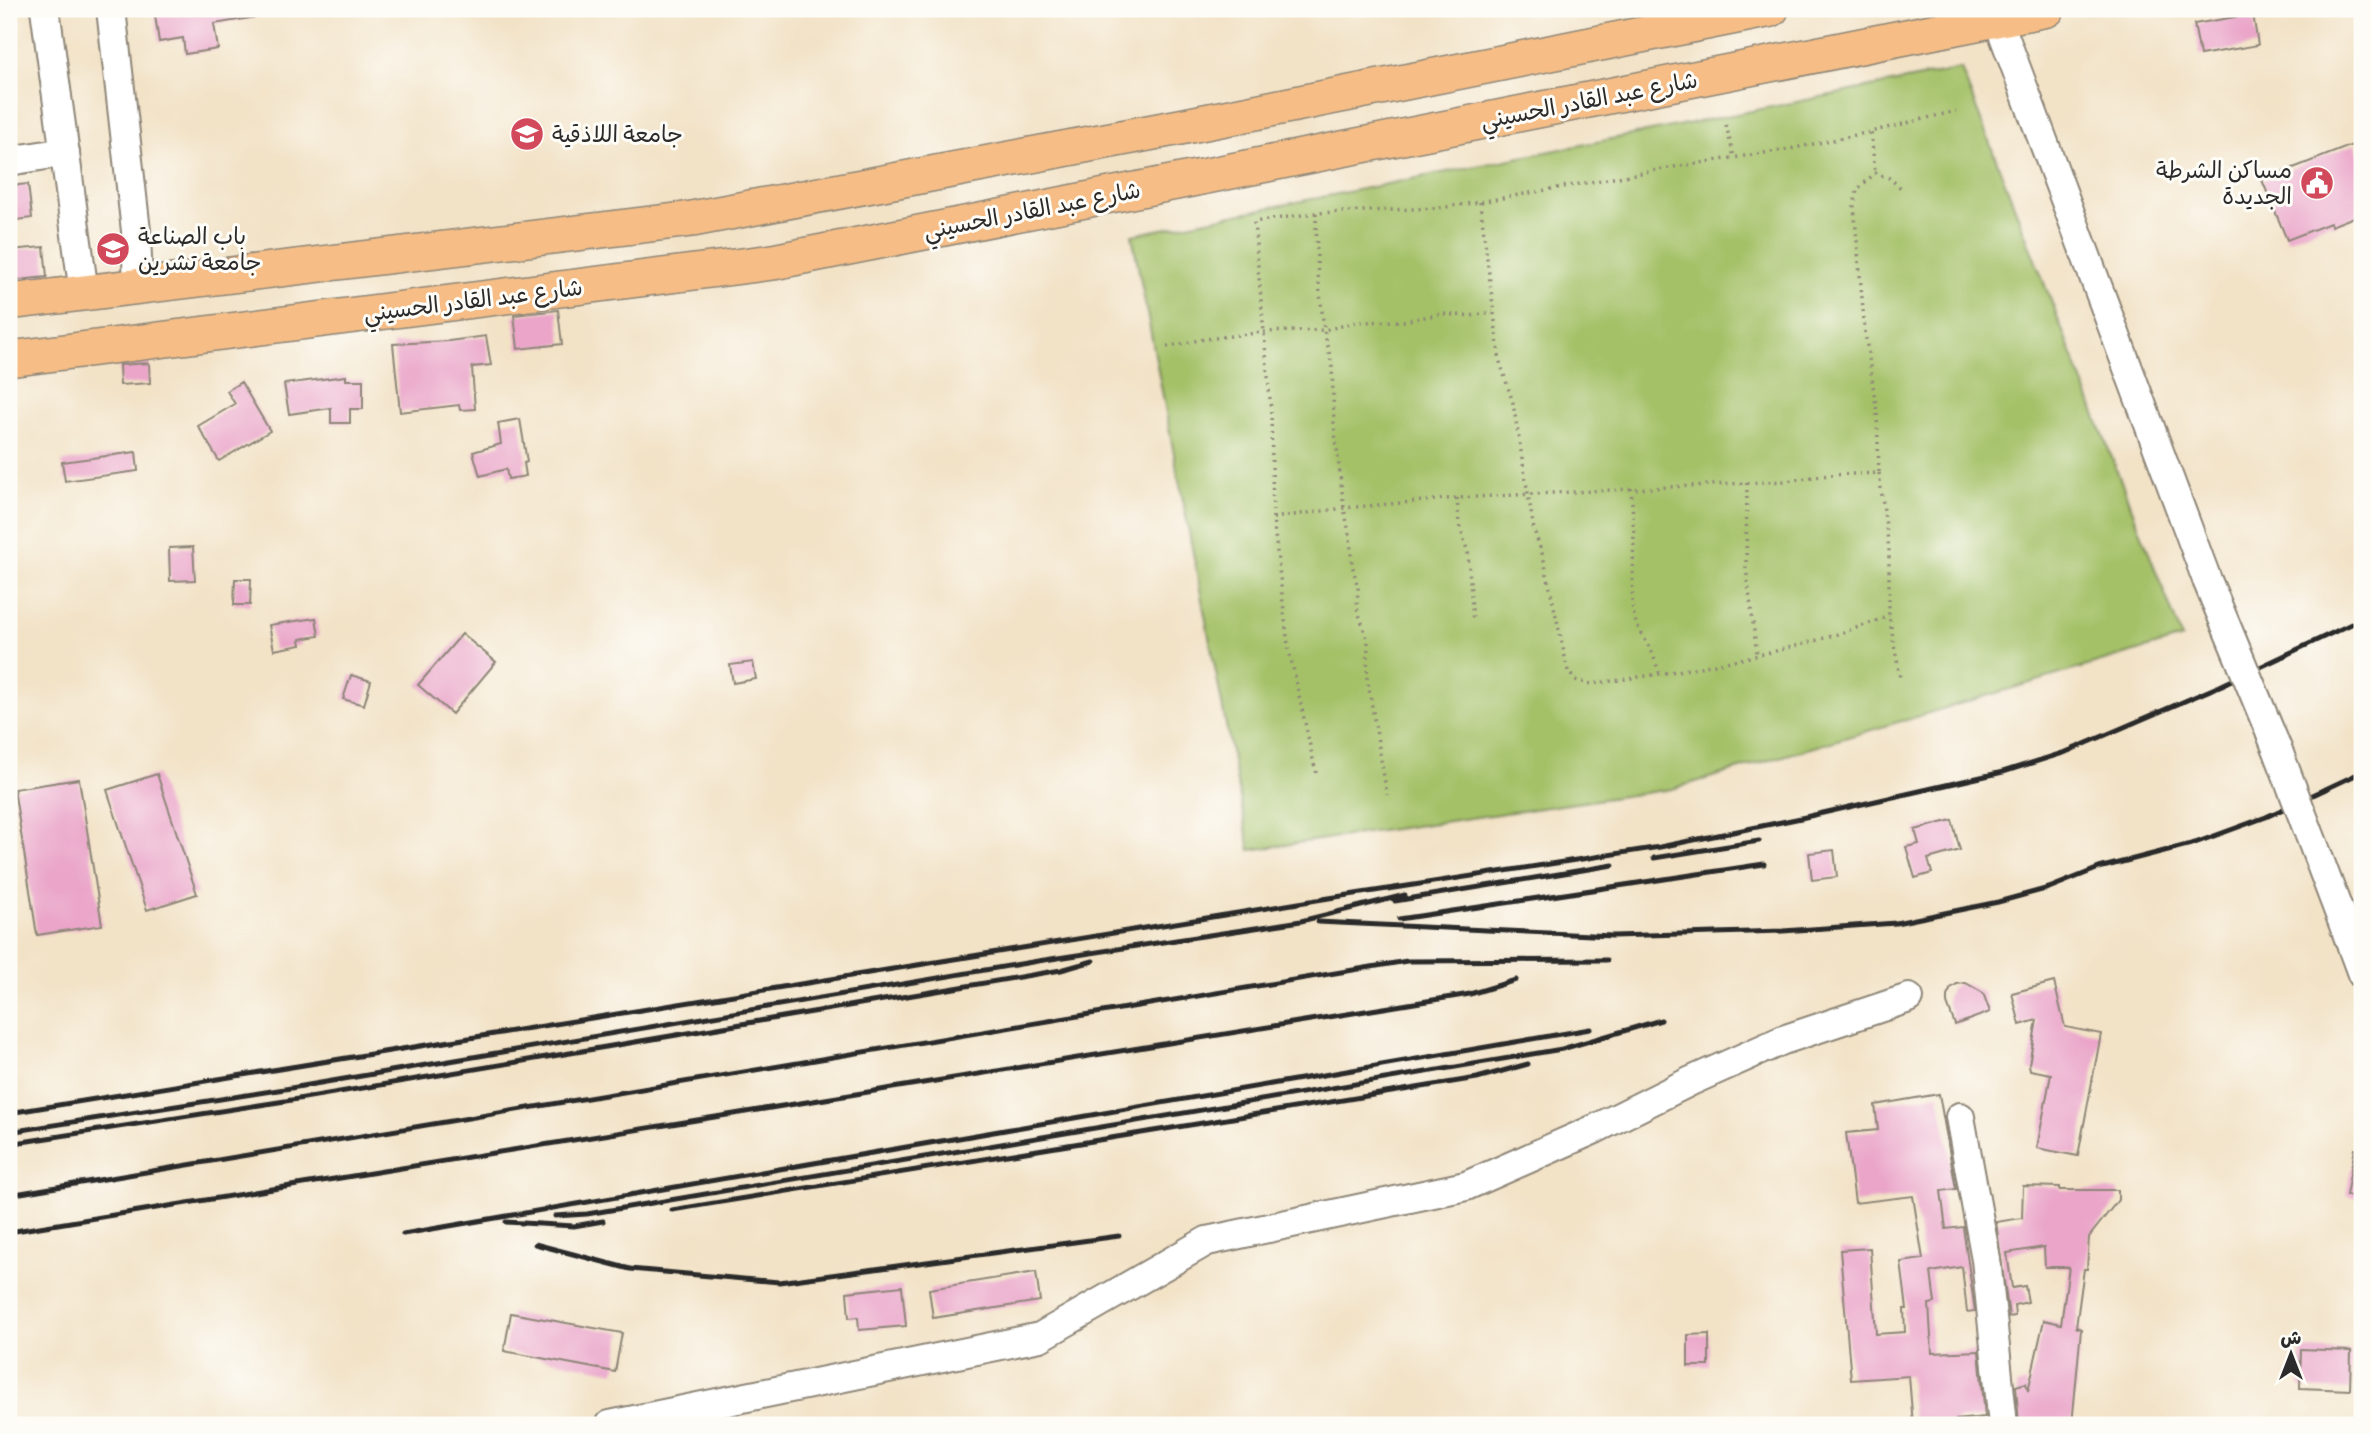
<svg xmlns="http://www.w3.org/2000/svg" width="2371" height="1434" font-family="Itim,'Playpen Sans Arabic',sans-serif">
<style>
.green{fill:#a4c168;stroke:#68764a;stroke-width:2}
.building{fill:#eaa5c9}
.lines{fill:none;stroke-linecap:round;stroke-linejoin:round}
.minor-casing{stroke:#8e8678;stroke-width:32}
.major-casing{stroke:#8e8678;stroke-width:38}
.path{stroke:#8e8678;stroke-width:3.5;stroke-dasharray:2 5;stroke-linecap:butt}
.minor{stroke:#fff;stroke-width:28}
.major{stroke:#f6be86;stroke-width:35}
.rail{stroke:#2b2b2b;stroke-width:5}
.minor-bridge-casing{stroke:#8e8678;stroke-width:32;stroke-linecap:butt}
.minor-bridge{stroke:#fff;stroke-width:28}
.labels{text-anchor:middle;stroke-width:6;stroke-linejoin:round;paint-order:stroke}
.street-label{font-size:23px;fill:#2b2b2b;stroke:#fdfcf7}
.poi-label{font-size:23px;fill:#2b2b2b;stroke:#fdfcf7;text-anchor:start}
</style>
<rect width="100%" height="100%" fill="#fdfcf7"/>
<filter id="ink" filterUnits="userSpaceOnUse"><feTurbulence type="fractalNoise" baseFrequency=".0143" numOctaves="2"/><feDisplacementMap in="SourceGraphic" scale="14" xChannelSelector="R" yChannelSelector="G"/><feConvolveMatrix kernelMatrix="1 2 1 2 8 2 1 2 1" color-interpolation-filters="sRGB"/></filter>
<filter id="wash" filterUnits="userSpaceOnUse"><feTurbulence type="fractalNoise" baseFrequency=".00686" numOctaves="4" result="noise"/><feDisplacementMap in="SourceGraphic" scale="28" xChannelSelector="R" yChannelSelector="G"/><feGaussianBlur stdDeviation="1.57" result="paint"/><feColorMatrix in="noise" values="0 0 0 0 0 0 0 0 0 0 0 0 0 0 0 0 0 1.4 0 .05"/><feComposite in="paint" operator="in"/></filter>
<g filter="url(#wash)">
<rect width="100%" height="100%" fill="#f2e2c6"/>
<path class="green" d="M1961,69L2182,638L1672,789L1250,850L1132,235Z"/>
<g id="blocks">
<path class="building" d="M154,9H256L257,17L214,24L218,49L185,54L183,38L159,42Z
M2253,14L2258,45L2200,55L2194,24Z
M2355,144L2362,163V214L2331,226L2330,223L2287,240L2262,180Z
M28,184L32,218L9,221V186Z
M44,247L47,277L9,281V250Z
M558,310L562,344L518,349L514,315Z
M486,336L491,365L472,367L475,409L460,410L459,405L400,412L393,344L449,341Z
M149,363L150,383L120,385L119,365Z
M346,376V380H363V409H350V423H331V408L289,414L284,384Z
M241,382L270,431L219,461L198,426L235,404L227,391Z
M520,419L527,462L524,463L526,476L508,479L506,469L480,476L473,452L501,444L498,423Z
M136,452L138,471L65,481L62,462Z
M193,547L195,580L170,581L169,548Z
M235,579H251L250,605H234Z
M316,618L319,636L300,639L301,645L274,650L269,625Z
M462,634L496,662L452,714L418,685Z
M753,662L756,679L733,683L730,665Z
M351,675L371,681L364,705L343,699Z
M157,774L197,894L147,910L107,790Z
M79,779L102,925L37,935L14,789Z
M1952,820L1960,850L1928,859L1932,873L1915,878L1906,847L1919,844L1915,830Z
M1834,850L1837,877L1812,880L1809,853Z
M2054,982L2065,1027L2101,1034L2078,1156L2037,1148L2051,1074L2030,1070L2029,1064L2037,1020L2020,1025L2012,993Z
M1966,983L1983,993L1990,1012L1955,1025L1947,1003V996L1951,988L1957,984Z
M1939,1094L1956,1189L1941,1191L1946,1229L1963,1227L1975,1311L1967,1312L1962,1267L1931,1272L1935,1303L1929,1304L1932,1353L1979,1351L1985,1417L1956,1420L1957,1424L1913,1425L1909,1376L1851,1380L1840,1250L1870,1248L1876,1334L1905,1332L1904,1309H1907L1901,1262L1923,1259L1913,1196L1855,1203L1846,1133L1878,1130L1875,1105Z
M2355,1149L2362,1150V1199L2346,1195Z
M2023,1186L2060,1187V1190H2118V1200L2089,1237L2087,1269H2084L2076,1327L2081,1329L2072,1425H2019L2016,1386L2026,1383L2028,1391L2044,1320L2061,1324L2069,1267H2045L2044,1247L2007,1253L2012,1288L2025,1286L2028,1302L2014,1305L2015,1316L2009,1317L1996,1222L2022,1218Z
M1036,1272L1040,1301L933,1318L929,1289Z
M902,1286L906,1326L859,1330L858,1317L849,1318L847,1292Z
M511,1313L622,1333L615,1372L504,1351Z
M1709,1334V1366H1688V1335Z
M2301,1349L2351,1351L2350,1390L2300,1388Z"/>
</g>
</g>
<g filter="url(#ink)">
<use href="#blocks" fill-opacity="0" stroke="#8e8678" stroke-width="2"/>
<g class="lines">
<g class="minor-casing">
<path id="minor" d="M45,9L84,293
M111,9L136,231L138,287
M1994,9L2207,580
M9,161L65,152
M2345,928L2362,974
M1960,1117L1986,1259L2003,1425
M610,1425L1040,1337L1207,1241L1466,1186L1595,1129L1691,1081L1783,1040L1909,998"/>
</g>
<g class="major-casing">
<path id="major" d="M9,302L692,219L1180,127L1771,9
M9,359L773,262L2047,9"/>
</g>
<path class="path" d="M1726,125L1734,157
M1871,133L1875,173
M1480,202L1500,362L1513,403L1534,530L1543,556L1568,671L1575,680L1591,684C1692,670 1794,653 1889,616
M1316,213L1317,265L1324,330L1332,365L1334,424L1344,508L1350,538L1352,564L1358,588L1357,608L1368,641L1367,677L1387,795
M1167,347L1199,340L1263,332L1324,330L1358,322L1403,321L1441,314L1471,316L1493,312
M1879,473L1889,549V616L1900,677
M1747,483L1746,567L1757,655
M1631,488L1634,533L1632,605L1636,624L1652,652L1659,672
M1457,498L1459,524L1468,553L1473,622
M1273,518L1344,508L1457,498L1785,481L1829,475L1879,473L1877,413L1865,332L1854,206L1857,190L1875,173L1889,178L1901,188
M1316,773L1288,645L1273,518L1271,410L1254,222L1316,213L1439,208L1480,202L1674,167L1790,149L1870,132L1956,111"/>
<use href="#minor" class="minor"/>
<use href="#major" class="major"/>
<path class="rail" d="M1654,858L1759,841
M1395,901L1613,865
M1399,919L1764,864
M1318,922L1613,936L1783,931L1896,923L1998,902L2049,888L2099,868L2195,843L2266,817L2362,772
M9,1113L1329,898L1660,847L1801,818L2003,772L2066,752L2222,685L2362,619
M9,1132L291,1088L1038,961L1301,921L1405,895
M9,1144L298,1099L1061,970L1093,961
M9,1195L1407,961L1607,960
M672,1210L1477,1078L1528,1064
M555,1216L587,1214L1562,1049L1661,1020
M506,1222L574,1226L603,1221
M9,1232L1470,994L1516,980
M403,1234L1590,1029
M535,1244L630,1269L779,1282L1119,1236"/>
<g class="minor-bridge-casing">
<path id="minor-bridge" d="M2207,580L2278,751L2345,928"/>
</g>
<use href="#minor-bridge" class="minor-bridge"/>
</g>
</g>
<defs>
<g id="university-disc" transform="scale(1.75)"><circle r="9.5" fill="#d1495b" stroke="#fdfcf7"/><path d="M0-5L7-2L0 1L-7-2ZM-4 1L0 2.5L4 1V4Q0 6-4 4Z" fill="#fff"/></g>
<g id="civic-disc" transform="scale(1.75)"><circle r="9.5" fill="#d1495b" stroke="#fdfcf7"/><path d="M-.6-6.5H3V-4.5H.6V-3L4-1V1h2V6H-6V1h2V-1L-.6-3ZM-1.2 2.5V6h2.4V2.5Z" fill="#fff"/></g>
</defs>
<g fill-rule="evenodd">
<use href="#university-disc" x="527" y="134"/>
<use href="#civic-disc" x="2317" y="183"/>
<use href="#university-disc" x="113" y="249"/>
</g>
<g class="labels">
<g class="street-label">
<text transform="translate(1589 100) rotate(-11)" y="8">شارع عبد القادر الحسيني</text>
<text transform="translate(1032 210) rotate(-11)" y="8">شارع عبد القادر الحسيني</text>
<text transform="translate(473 300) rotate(-7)" y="8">شارع عبد القادر الحسيني</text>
</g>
<g class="poi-label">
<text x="552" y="142">جامعة اللاذقية</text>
<text x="2292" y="178" text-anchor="end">مساكن الشرطة<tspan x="2292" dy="26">الجديدة</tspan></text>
<text x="138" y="244">باب الصناعة<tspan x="138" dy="26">جامعة تشرين</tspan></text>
</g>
</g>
<rect width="2371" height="1434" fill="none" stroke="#fdfcf7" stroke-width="35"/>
<g transform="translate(2291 1354)" stroke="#fdfcf7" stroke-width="5" paint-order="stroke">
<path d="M0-5L12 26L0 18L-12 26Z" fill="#2b2b2b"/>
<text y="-10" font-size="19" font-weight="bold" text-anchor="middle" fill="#2b2b2b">ش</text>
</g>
</svg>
